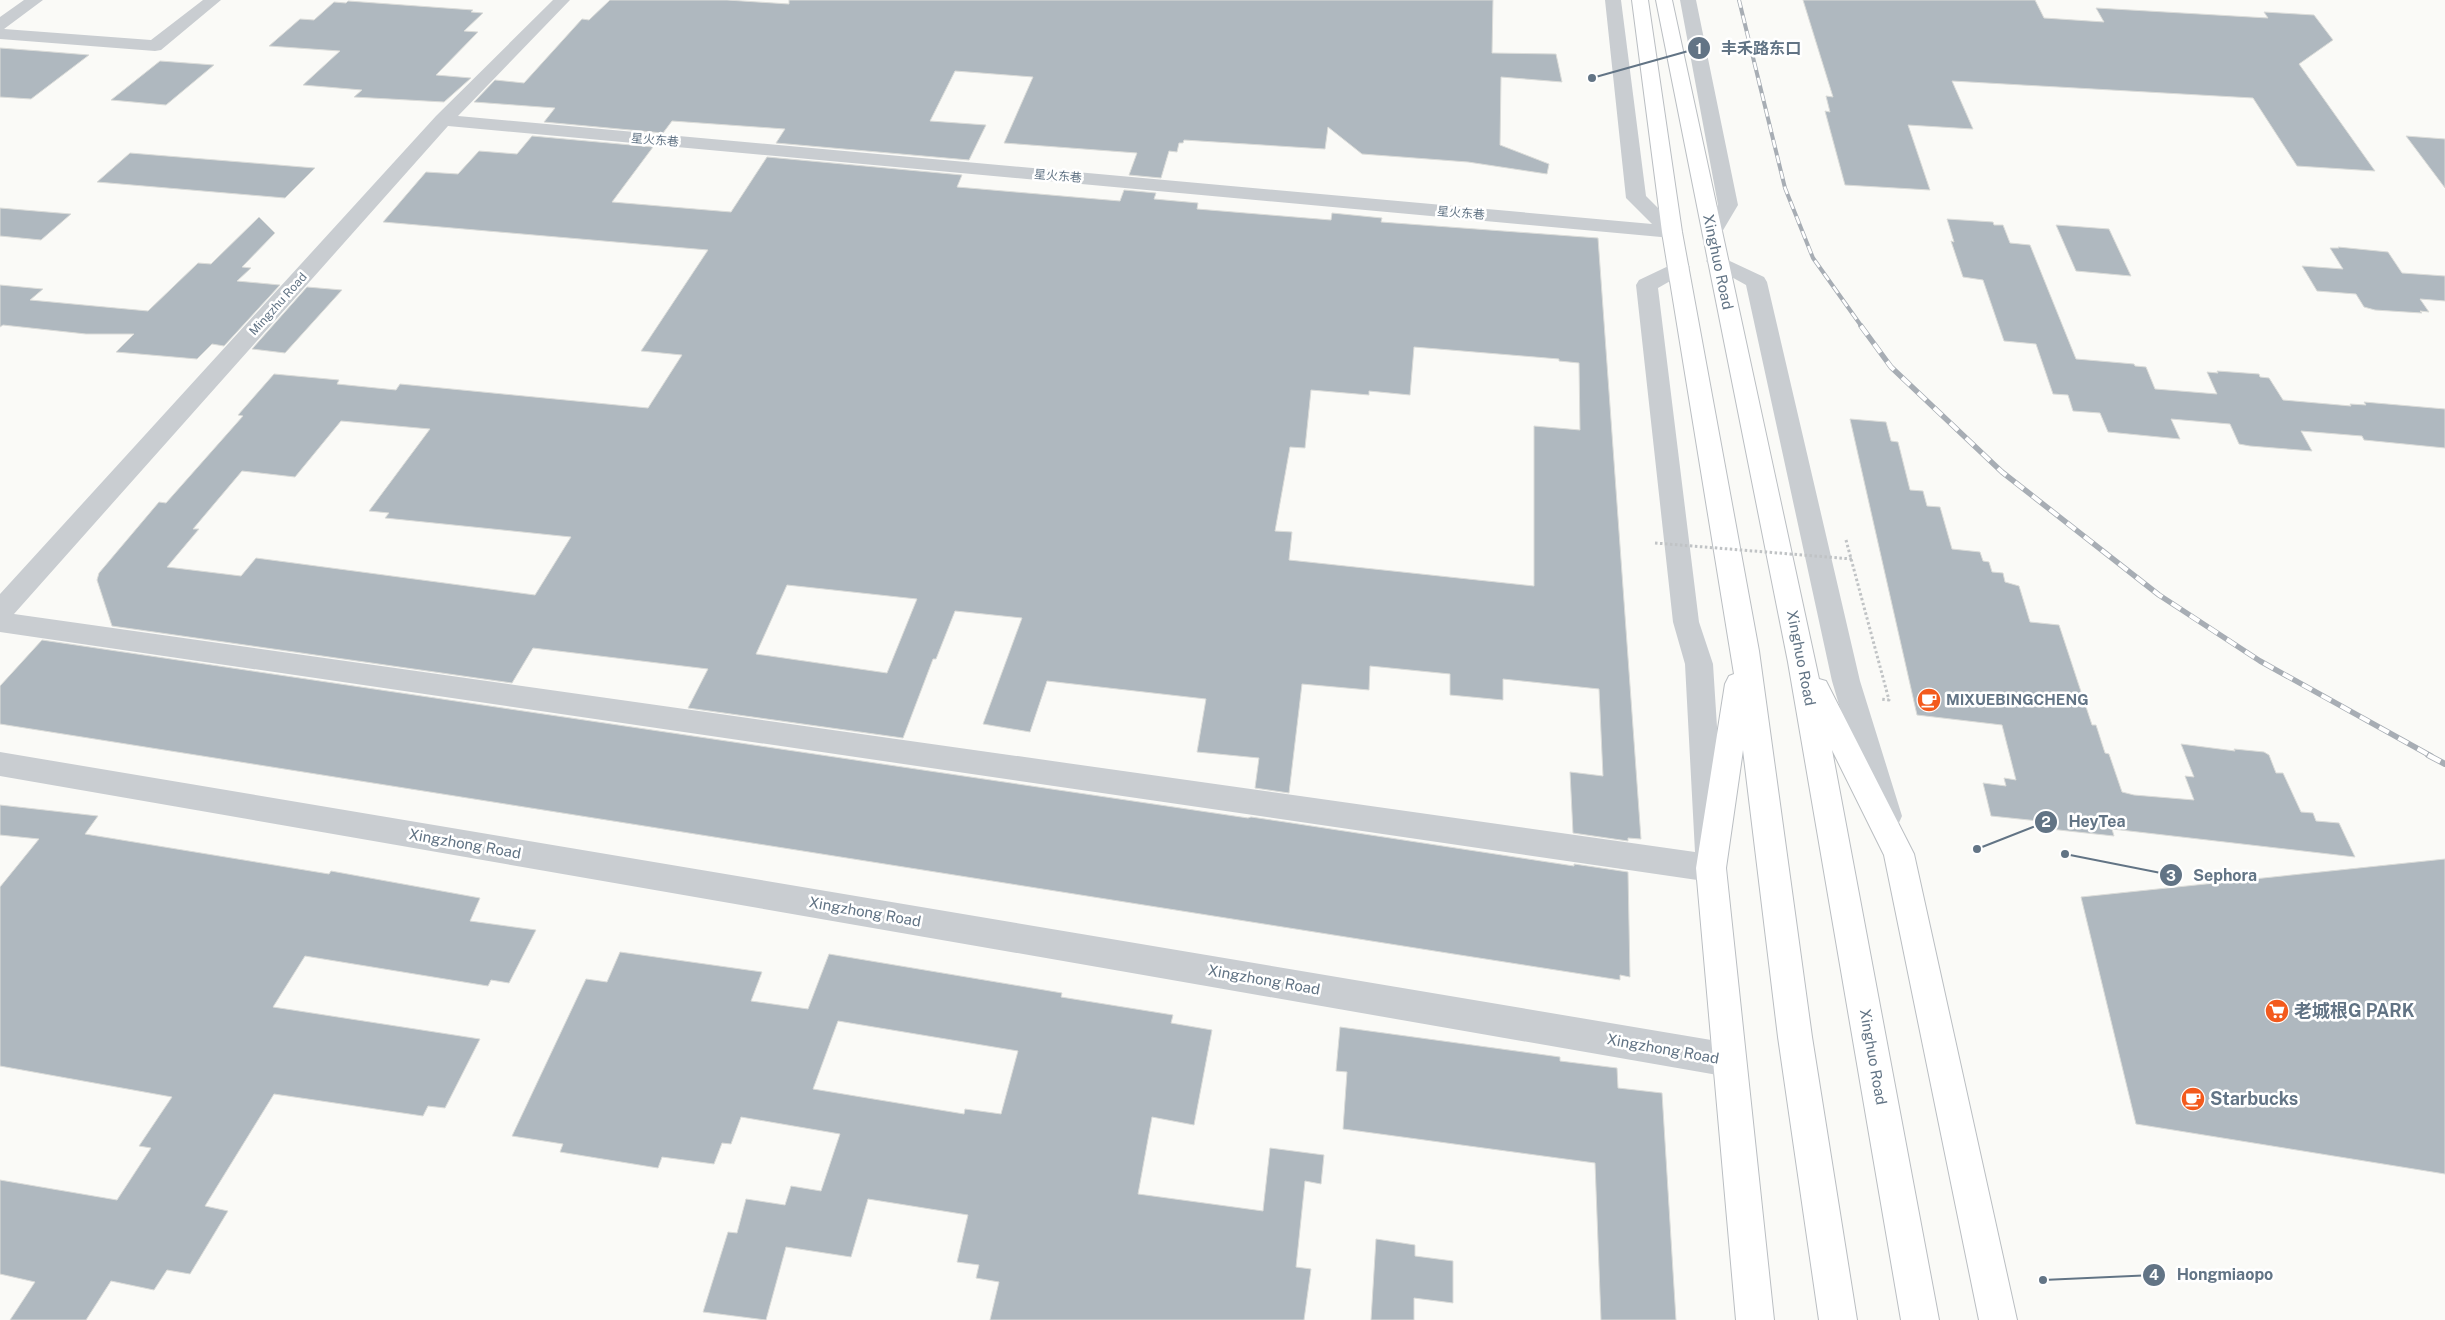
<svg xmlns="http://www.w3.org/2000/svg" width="2445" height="1320" font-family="'Public Sans','Noto Sans SC',sans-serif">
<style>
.building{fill:#afb8bf;stroke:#dbdcd9;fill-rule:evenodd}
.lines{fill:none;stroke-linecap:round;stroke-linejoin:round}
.major-casing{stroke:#babec2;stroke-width:2}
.path{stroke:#c0c3c5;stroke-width:3;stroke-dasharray:2.5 2.5;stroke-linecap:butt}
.minor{fill:#c9cdd1;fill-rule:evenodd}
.major{fill:#fff;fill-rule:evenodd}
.rail-far2-casing{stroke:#a7adb4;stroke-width:4}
.rail-far1-casing{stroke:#a7adb4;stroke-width:5.5}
.rail-casing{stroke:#a7adb4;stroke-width:6}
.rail-far2{stroke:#fff;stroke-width:2.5;stroke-dasharray:8;stroke-linecap:butt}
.rail-far1{stroke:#fff;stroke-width:4;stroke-dasharray:11;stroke-linecap:butt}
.rail{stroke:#fff;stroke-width:4.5;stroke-dasharray:14;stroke-linecap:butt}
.path-bridge{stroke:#c0c3c5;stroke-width:3;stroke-dasharray:2.5 2.5;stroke-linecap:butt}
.labels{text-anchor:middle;stroke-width:5;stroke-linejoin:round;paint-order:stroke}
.far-street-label{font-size:12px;fill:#627485;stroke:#fff}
.street-label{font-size:15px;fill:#627485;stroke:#fff}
.poi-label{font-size:15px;font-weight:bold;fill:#627485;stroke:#fff;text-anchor:start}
.near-poi-label{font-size:18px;font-weight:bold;fill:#627485;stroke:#fff;text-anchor:start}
.leader{fill:none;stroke:#627485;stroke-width:2}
.callout-dot{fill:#627485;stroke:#fff;stroke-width:2}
.mark-label{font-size:15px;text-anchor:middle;font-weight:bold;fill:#fff}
.callout-label{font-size:16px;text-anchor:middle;font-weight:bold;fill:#627485;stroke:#fff;stroke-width:5;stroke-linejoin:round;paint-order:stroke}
</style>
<rect width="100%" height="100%" fill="#fafaf7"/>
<path class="building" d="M610,0H727L789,4V0H1493L1492,53L1556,54L1562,82L1501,77L1500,145L1549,164L1547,174L1468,162L1362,154L1328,127L1325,149L1184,140L1183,143H1179L1177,152L1169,151L1161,178L1129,175L1137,153L1004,143L1033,77L955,71L930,121L986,125L969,160L776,143L785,129L672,121L663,133L544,122L555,108L474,102L495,80L524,83L582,19L589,20Z
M1803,0H2035L2044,18L2104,22L2096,8L2268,18L2264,12L2314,15L2333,40L2299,64L2375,171L2297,166L2253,98L1952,81L1973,129L1908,125L1930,190L1845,185L1825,111L1830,112L1826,96L1833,97Z
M348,1L473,10L471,12L483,13L464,31L478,32L436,75L471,78L444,102L354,97L362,90L303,85L340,51L269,46L300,19L314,20L334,2L346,3Z
M0,48L40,51L89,55L31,99L0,97Z
M160,61L214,65L166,105L111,100Z
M532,136L653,147L612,202L731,212L767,157L962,175L957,187L1120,201L1124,190L1156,193L1154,199L1198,203L1197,209L1331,220L1332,213L1382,218L1381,222L1598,238L1641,839L1628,838V841L1573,833L1570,772L1603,776L1599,689L1503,679V700L1450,695V674L1370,666L1369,690L1302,684L1289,793L1255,788L1259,758L1197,752L1206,699L1047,681L1030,732L983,724L1022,618L955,611L936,659H933L903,738L688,708L708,669L533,648L512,683L112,626L97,580L99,573L159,502L166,503L243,416L238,415L274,374L339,380L337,384L396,390L400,384L648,408L682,355L641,351L708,250L383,222L426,172L458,174L479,151L517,154ZM1414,347L1559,359V361L1579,363L1580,430L1534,426V586L1289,560L1292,532L1275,531L1290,447L1305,448L1311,390L1369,395V391L1410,395ZM341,421L430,429L369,511L389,513L385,518L571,537L535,595L256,558L241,576L167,567L199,529H193L242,471L295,477ZM787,585L917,599L887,673L756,654Z
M2406,136L2445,139V188Z
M130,153L315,168L285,198L97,182Z
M0,208L71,214L41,240L0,236Z
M259,217L275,233L242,267L251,268L237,281L280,285L224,346L212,344L197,359L116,352L134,334H86L3,325L0,327V285L43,289L30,300L148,311L198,263L211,264Z
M1947,219L1993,222L1994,225H2003L2010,243L2030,245L2076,359L2134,364L2135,366L2146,367L2155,389L2217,394L2207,372L2218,373L2217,371L2259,374L2260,377L2269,378L2283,400L2351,406L2350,404L2366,405L2364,402L2445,409V448L2364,440L2362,436L2301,431L2312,451L2250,446L2239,444L2230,424L2171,419L2180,439L2108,432L2100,413L2073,411L2068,395L2053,394L2036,344L2004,341L1983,280L1963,277L1951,241L1954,242Z
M2056,225L2109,229L2131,276L2076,271Z
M2338,247L2388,252L2402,273L2445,276V301L2420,299L2429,312L2420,311L2422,313L2375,310L2364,307L2356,294L2317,291L2302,266L2343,269L2330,248H2339Z
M307,287L342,290L285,353L252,349Z
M1850,419L1886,422L1891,441L1898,442L1910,490L1923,491L1927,506L1940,507L1952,549L1980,552L1983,561L1989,562L1992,572L2003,573L2005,582L2019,586L2030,622L2059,625L2092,725H2096L2105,753L2109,754L2122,792L2134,795L2194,800L2185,776L2194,777L2181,744L2235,751L2234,749L2264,752L2269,755L2276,773H2283L2301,812L2313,813L2316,821L2339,823L2355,857L2112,829L2114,836L2050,829L2048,822L1991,816L1983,783L2006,786L2004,778L2016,780L2002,725L1917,715Z
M42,640L1248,818L1251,817L1285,822L1574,866V864L1628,872L1630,977L1620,975V980L1460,955L0,724V686Z
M0,805L98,816L85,834L329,874L331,871L480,898L470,921L536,930L509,983L491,980L488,986L305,956L273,1007L480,1039L445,1108L428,1106L423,1116L274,1094L205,1206L228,1211L190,1274L167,1270L154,1290L111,1281L86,1320H10L35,1282L0,1274V1180L117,1200L151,1148L139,1146L172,1097L0,1066V887L39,839L0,835Z
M2445,859V1174L2136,1124L2081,897Z
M620,952L762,972L751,1001L808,1009L829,954L1062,993L1061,997L1173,1015L1171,1023L1212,1030L1194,1125L1152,1117L1138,1194L1263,1211L1270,1148L1324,1155L1321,1184L1305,1181L1296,1267L1311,1269L1304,1320H990L999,1282L976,1278L979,1265L957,1262L968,1215L868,1199L851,1257L786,1247L766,1320L703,1312L728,1232L737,1233L746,1199L785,1205L791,1186L821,1191L840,1134L741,1117L731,1144L722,1143L714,1164L662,1157L658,1168L560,1152L563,1144L512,1136L586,979L607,982ZM838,1021L1018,1051L1001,1114L965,1109L964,1114L813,1089Z
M1340,1027L1560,1057V1061L1617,1068L1618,1088L1662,1093L1676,1320H1601L1595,1163L1343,1129L1347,1072L1336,1071Z
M1376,1239L1415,1245V1256L1453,1261V1303L1414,1298V1320H1371Z"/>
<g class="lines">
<g class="major-casing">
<path id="major" d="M1632,0H1648L1682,232L1759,651L1812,1037L1857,1320H1819L1778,1037L1743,750L1726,868L1774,1320H1736L1696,868L1725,684L1729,676L1734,674L1662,232Z
M1656,0H1672L1819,679L1826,681L1914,854L2017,1320H1979L1884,855L1832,750L1939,1320H1901L1788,662Z"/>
</g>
<path class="path" d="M1846,540L1889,700L1881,699"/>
<path class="minor" d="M24,0H43L4,29L151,40L203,0H221L161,50L155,51L0,39V17Z
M553,0H570L458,116L1652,224L1626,198L1605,0H1621L1646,196L1682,232L1679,236L1672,238L448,126L14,614L1695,852L1685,664L1673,622L1636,285L1639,280L1679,261L1686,262L1690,267L1686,272L1658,288L1699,622L1713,664L1726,868L1722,878L1711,882L0,632V594L436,116Z
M1680,0H1696L1738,205L1719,237L1712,239L1705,237L1702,233L1718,205Z
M1717,255L1764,277L1767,282L1860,681L1902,816L1898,825L1887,829L1876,825L1872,816L1832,681L1746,285L1710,265L1706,261L1710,257Z
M0,752L1729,1043L1741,1048L1746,1060L1741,1072L1729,1077L0,776Z"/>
<use href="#major" class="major"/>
<g class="rail-far2-casing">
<path id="rail-far2" d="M1739,0L1785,188L1813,258L1862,327"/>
</g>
<g class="rail-far1-casing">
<path id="rail-far1" d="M1861,326L1891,367L2002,472L2159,595L2260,661L2431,756"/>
</g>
<g class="rail-casing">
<path id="rail" d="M2428,755L2445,764"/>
</g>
<use href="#rail-far2" class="rail-far2"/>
<use href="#rail-far1" class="rail-far1"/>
<use href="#rail" class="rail"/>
<path class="path-bridge" d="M1655,543L1852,559"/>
</g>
<defs>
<g id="cafe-disc" transform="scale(1.25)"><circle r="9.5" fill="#f35a1d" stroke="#fff"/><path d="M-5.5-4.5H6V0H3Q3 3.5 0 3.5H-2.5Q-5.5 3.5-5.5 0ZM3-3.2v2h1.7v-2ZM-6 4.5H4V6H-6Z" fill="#fff"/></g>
<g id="supermarket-disc" transform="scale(1.25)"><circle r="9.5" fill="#f35a1d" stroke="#fff"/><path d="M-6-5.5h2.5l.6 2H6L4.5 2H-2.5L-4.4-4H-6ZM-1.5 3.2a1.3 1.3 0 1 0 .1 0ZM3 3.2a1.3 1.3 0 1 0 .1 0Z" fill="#fff"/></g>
</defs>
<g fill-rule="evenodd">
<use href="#cafe-disc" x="1929" y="700"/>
<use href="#supermarket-disc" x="2277" y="1011"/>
<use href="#cafe-disc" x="2193" y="1099"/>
</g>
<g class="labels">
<g class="far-street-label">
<text transform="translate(655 140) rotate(5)" y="4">星火东巷</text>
<text transform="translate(1058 176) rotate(5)" y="4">星火东巷</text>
<text transform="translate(1461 213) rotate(5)" y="4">星火东巷</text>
<text transform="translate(278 304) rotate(-48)" y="4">Mingzhu Road</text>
</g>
<g class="street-label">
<text transform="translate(1718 262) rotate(78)" y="5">Xinghuo Road</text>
<text transform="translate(1801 658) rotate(79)" y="5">Xinghuo Road</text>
<text transform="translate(465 844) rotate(10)" y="5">Xingzhong Road</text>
<text transform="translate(865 912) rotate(10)" y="5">Xingzhong Road</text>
<text transform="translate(1264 980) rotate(10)" y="5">Xingzhong Road</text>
<text transform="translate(1663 1049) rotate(10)" y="5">Xingzhong Road</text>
<text transform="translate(1873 1057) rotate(80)" y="5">Xinghuo Road</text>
</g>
<g class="poi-label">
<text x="1946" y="705">MIXUEBINGCHENG</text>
</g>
<g class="near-poi-label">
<text x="2294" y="1017">老城根G PARK</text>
<text x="2210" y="1105">Starbucks</text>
</g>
</g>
<path class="leader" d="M1592 78L1699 48M1977 849L2046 822M2065 854L2171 875M2043 1280L2154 1275"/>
<g class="callout-dot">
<circle cx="1592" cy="78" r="5"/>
<circle cx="1977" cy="849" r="5"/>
<circle cx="2065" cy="854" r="5"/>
<circle cx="2043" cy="1280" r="5"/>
<circle cx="1699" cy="48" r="12"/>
<circle cx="2046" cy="822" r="12"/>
<circle cx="2171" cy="875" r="12"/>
<circle cx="2154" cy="1275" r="12"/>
</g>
<g class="mark-label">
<text x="1699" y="54">1</text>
<text x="2046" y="827">2</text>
<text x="2171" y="881">3</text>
<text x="2154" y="1280">4</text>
</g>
<g class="callout-label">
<text x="1761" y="54">丰禾路东口</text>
<text x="2097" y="827">HeyTea</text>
<text x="2225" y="881">Sephora</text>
<text x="2225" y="1280">Hongmiaopo</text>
</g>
</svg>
